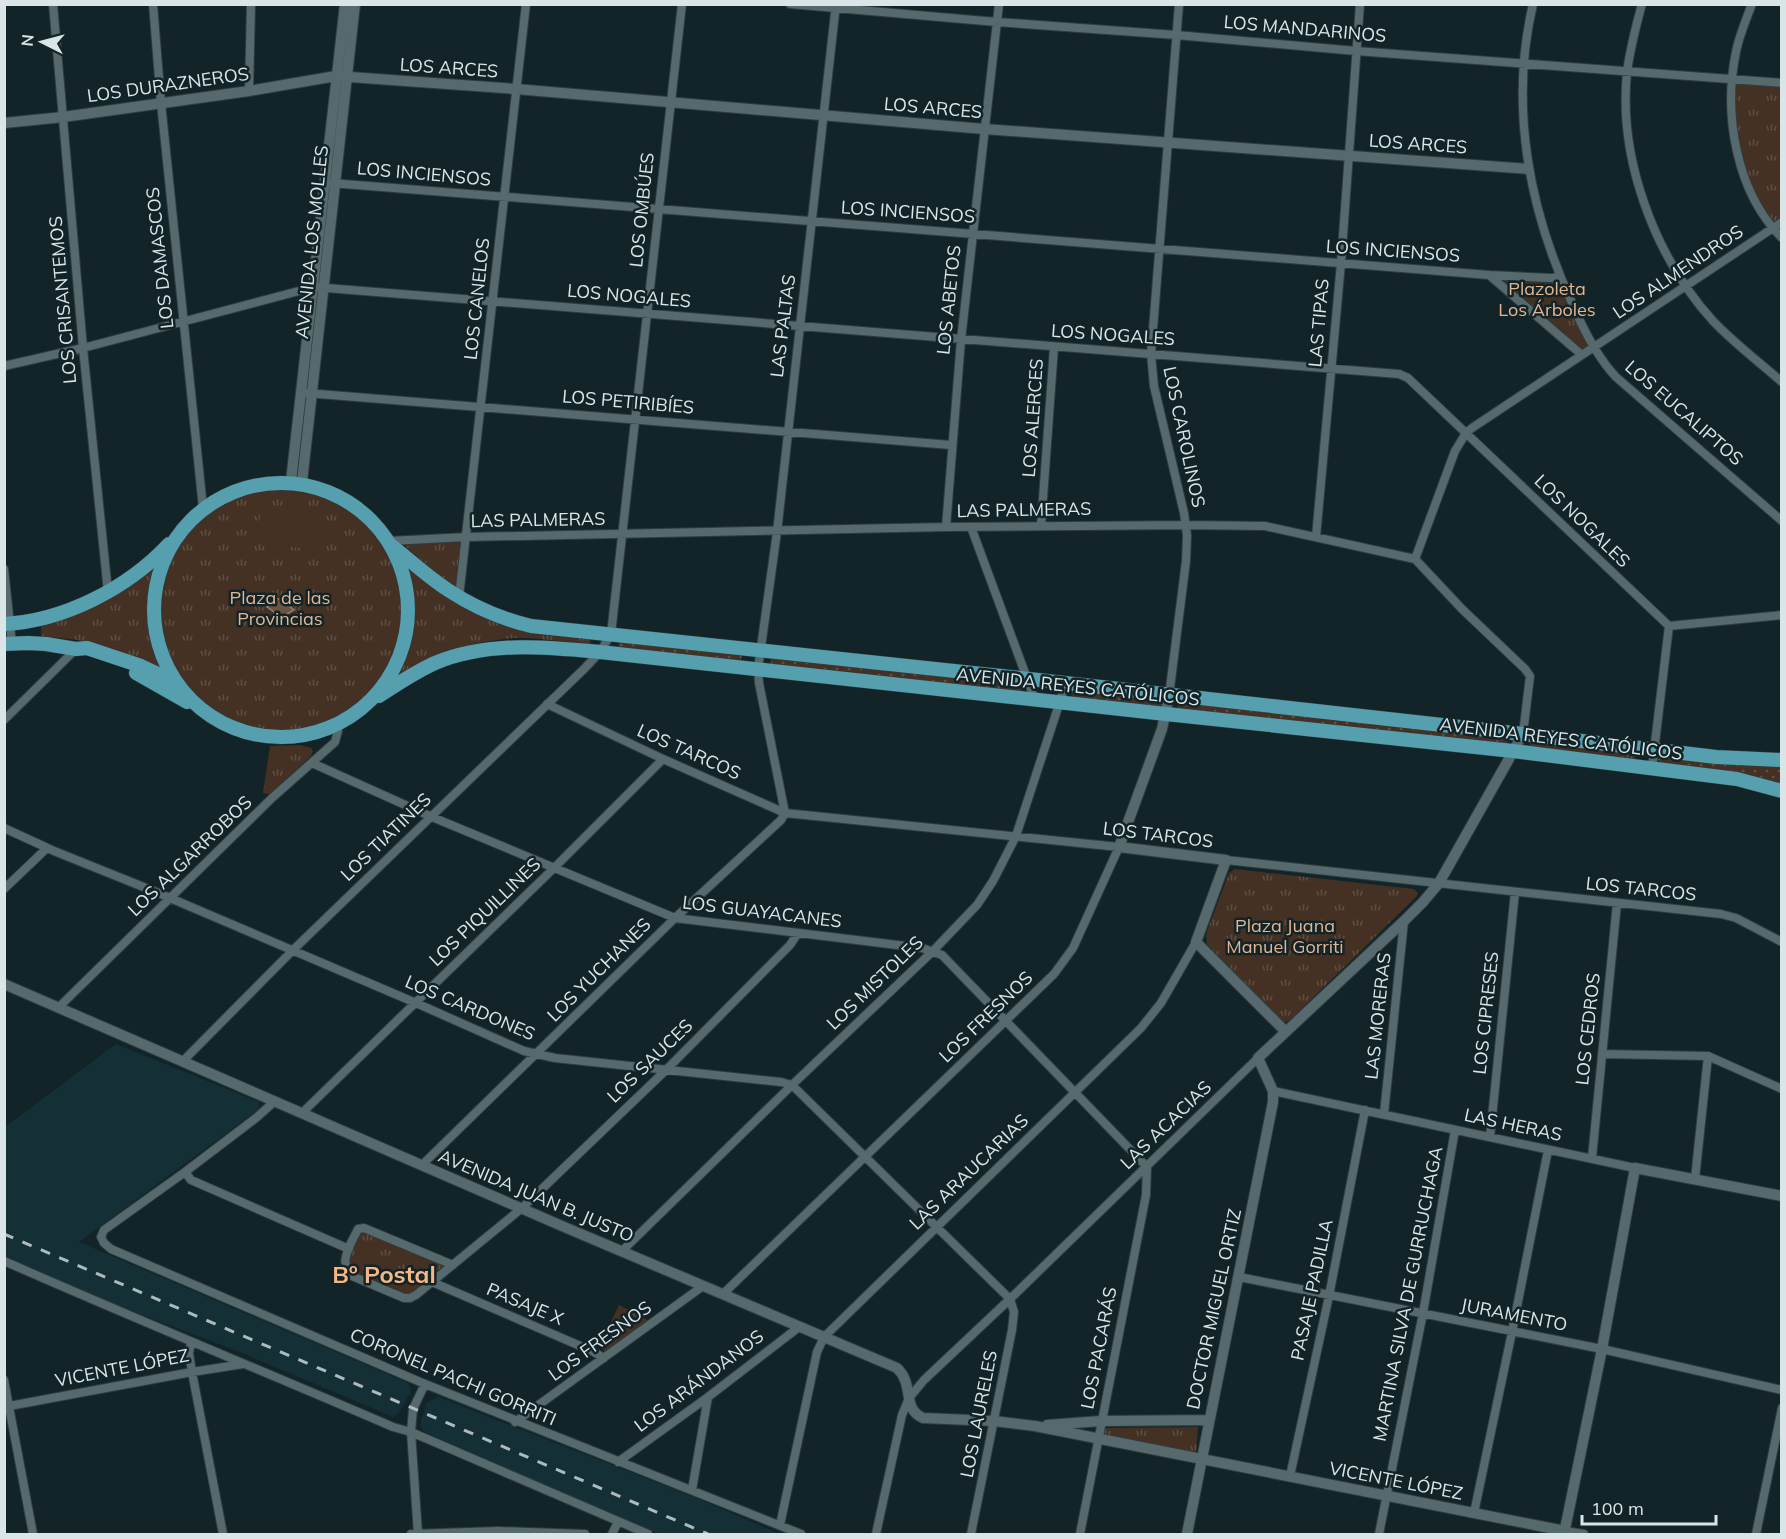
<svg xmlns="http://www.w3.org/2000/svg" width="1786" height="1539" font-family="Mulish,sans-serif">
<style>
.built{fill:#143036}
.grass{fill:url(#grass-dots)}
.park{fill:url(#park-tufts)}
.garden{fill:#443123}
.water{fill:#6d5442;stroke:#8e8074;stroke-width:1.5}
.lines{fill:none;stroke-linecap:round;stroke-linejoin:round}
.minor-casing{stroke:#303d40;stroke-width:10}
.tertiary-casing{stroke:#303d40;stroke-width:12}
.primary-casing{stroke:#303d40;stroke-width:15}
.minor{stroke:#566a6e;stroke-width:8}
.tertiary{stroke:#566a6e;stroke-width:10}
.primary{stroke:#559fae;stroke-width:14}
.rail{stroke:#aebabd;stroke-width:3;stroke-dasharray:10 10;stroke-linecap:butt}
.labels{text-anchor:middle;stroke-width:5;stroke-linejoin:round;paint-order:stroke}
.street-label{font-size:18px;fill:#dae5e8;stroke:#122428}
.park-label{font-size:18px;fill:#e4b591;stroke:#122428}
.district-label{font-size:24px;font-weight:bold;fill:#f8b685;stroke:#122428}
</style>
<defs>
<pattern id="grass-dots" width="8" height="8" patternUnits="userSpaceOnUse" patternTransform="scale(1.5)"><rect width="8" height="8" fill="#443123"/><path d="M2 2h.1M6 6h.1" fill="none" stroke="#5e4f43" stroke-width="1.8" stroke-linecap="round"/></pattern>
<pattern id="park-tufts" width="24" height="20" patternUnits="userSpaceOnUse" patternTransform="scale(1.5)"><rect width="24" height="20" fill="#443123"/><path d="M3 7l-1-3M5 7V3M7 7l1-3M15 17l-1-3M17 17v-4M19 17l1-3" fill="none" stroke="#5e4f43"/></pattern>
</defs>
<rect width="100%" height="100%" fill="#122428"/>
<path class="built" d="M116,1044L259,1102V1109L79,1242L406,1382L410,1386L411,1392L398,1414L393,1417L240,1352L95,1297L5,1256V1127Z
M438,1397L699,1499L779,1534H659L484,1460L423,1431L421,1426V1421L427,1402Z"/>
<path class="grass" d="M619,641L742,654L741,662L618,650Z
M771,657L1023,683L1022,693L770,667Z
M1072,690L1161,700L1160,709L1071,700Z
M1178,702L1508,735L1507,746L1177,712Z
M1659,757L1781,762V786L1662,764L1658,760Z"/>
<path class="park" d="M1732,80L1781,83V222L1772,228L1762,213L1737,146Z
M1489,275L1560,277L1594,347L1582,355Z
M159 609a122 122 0 1 1 244 0a122 122 0 1 1-244 0Z
M460,541L462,544L457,585L455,588L440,578L404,545V543Z
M163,558C144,601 150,633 170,674L78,640L41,636V627L44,622Z
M401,559L455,599L591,638L590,645C566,643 540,637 516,638C477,640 425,655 394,678C410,633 420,606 401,559Z
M1531,737L1636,749L1635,762L1529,750Z
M300,745L311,748L313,751L311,756L270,794L263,793L270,746Z
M1235,869L1414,889L1418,893L1417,896L1291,1019L1286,1022L1280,1021L1207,944L1206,936L1207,931L1229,873Z
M358,1229L453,1265L410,1298L354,1277L345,1259Z
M619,1305L649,1321L606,1352L599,1347Z
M1198,1427L1196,1454L1103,1437L1105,1428Z"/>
<path class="garden" d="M261,505L322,512L317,550L257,543Z"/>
<path class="water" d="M275,597L282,601L288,598V605L294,610L287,614L286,621L280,617L273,620L274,612L267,607L275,604Z"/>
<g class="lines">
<g class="minor-casing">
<path id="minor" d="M53,4L83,348L108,592
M153,4L161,103L203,508
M790,4L997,22L1176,35L1356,51L1782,83
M1533,4C1509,106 1529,210 1572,303C1583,329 1597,357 1616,377L1782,521
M1642,4C1636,26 1630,49 1627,72C1618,159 1655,257 1713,321C1734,343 1759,362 1782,382
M1752,4C1746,20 1739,36 1736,52C1723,114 1736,192 1782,238
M249,91L251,4
M331,183L1489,275L1582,355
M1489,275L1550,278L1560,277
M4,366L83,348L314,287L1399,374L1408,378L1669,626L1652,768
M306,393L951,445
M1041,526L1054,347
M946,527L961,340L999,4
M971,527L1035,700
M1316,537L1341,263L1360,4
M389,541L467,537L946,527L1186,525L1265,526L1415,559L1462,609L1525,669L1530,676L1523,734
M1415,559L1455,451L1466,433L1472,428L1782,222
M4,569L12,644
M459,597L526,4
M1669,626L1782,615
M1169,696L1186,561L1187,535L1184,513L1154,386L1151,354L1179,4
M547,704L663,759L785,813L1119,847L1073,948L1054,974L723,1294
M4,720L76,649
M312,763L432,817L675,918L922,948L942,955L1147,1167L1146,1195L1080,1534
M4,828L54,851L156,892L416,1003L524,1051L555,1058L781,1082L792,1085L1010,1299L1014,1312L1012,1330L971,1534
M1226,860L1721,914L1736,918L1782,942
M4,889L47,848
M58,1008L272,798L335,742L338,731L336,726
M1602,1054L1708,1056L1782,1089
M182,1062L292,951L585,668L600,652L611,634L682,4
M1273,1091L1635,1168
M275,1101L256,1118L185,1172L104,1230L101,1237L104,1243L111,1249L425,1384L801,1534
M303,1112L555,867L663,759
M1384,1114L1404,921
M1490,1137L1515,892
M1592,1158L1617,903
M422,1165L675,918L781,820L785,813L759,683L758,669L777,532L836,4
M185,1172L191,1180L349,1249
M1695,1179L1708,1056
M622,1251L792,1085L933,951L977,905L993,881L1016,836L1066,683
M4,1261C133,1318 263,1371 393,1427L411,1432L648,1534
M453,1265L364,1228L358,1229C351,1244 337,1263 352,1276L404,1298H410L416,1295L522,1208L666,1070L790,945L798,933
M1239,1277L1602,1349L1782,1390
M432,1282L592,1351L604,1358
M191,1342L189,1353L192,1372L223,1534
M4,1380L33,1534
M4,1407L192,1372L243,1364
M515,1422L703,1286
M618,1462L708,1397L799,1327
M1290,1476L1329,1296L1365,1110
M692,1490L708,1397
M1474,1513L1512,1332L1548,1150
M780,1525L817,1352L824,1337L1141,1028L1161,1003L1196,942
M1565,1531L1584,1534
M411,1534L498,1531L585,1534
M418,1534L411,1432L413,1409L425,1384
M612,1534L618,1522
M876,1534L902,1415L909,1398L924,1380L1010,1299L1258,1058
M1379,1534L1423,1313L1455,1130
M1756,1534L1782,1408"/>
</g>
<g class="tertiary-casing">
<path id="tertiary" d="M4,123L63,117L249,91L336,76L516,89L984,129L1528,169
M291,481L345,4
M302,482L355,4
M1169,696L1162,729L1119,847L1226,860L1196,942L1286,1032
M4,984L562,1226L897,1368C915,1385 901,1408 923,1418L994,1421L1035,1426L1565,1531
M1047,1425L1101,1421L1208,1420
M1187,1534L1273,1102V1091L1258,1058L1404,921L1423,902L1439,883L1523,734
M1564,1534L1602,1349L1635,1168L1782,1196"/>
</g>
<g class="primary-casing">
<path id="primary" d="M154 610a127 127 0 1 1 254 0a127 127 0 1 1-254 0Z
M392,546C411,561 428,577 448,590C472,606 502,619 531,626L1029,679L1523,734L1716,757L1782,760
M4,624C64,621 128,588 169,544
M4,644L28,643L46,644L76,649L87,648L141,666L156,673L178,685
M136,673L187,702
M379,696C397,684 415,672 435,663C488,641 545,647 600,652L1166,714L1513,751L1737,779L1782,791"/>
</g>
<use href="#minor" class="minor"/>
<use href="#tertiary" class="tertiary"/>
<use href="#primary" class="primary"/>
<path class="rail" d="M4,1234L708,1534"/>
</g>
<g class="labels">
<g class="street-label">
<text transform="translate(1305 29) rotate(5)" y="6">LOS MANDARINOS</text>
<text transform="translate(449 68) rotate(4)" y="6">LOS ARCES</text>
<text transform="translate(168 85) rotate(-8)" y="6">LOS DURAZNEROS</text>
<text transform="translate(933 108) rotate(5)" y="6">LOS ARCES</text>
<text transform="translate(1418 144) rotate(4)" y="6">LOS ARCES</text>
<text transform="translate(424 174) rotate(5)" y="6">LOS INCIENSOS</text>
<text transform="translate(642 210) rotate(-84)" y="6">LOS OMBÚES</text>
<text transform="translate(908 212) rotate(4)" y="6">LOS INCIENSOS</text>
<text transform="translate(312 242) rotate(-84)" y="6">AVENIDA LOS MOLLES</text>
<text transform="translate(1393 251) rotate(4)" y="6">LOS INCIENSOS</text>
<text transform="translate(160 258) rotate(-96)" y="6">LOS DAMASCOS</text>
<text transform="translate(1678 272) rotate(-34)" y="6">LOS ALMENDROS</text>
<text transform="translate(629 296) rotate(5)" y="6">LOS NOGALES</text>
<text transform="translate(477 299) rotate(-84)" y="6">LOS CANELOS</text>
<text transform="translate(63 300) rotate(-95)" y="6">LOS CRISANTEMOS</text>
<text transform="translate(949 300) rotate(-84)" y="6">LOS ABETOS</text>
<text transform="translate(1319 323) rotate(-85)" y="6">LAS TIPAS</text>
<text transform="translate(783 326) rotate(-83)" y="6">LAS PALTAS</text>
<text transform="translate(1113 335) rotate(4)" y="6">LOS NOGALES</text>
<text transform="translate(628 402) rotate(5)" y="6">LOS PETIRIBÍES</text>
<text transform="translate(1684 413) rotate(41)" y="6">LOS EUCALIPTOS</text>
<text transform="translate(1033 418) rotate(-86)" y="6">LOS ALERCES</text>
<text transform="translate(1184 437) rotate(78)" y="6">LOS CAROLINOS</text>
<text transform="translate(1024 510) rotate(-1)" y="6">LAS PALMERAS</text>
<text transform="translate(538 520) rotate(-1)" y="6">LAS PALMERAS</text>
<text transform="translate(1582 521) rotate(44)" y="6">LOS NOGALES</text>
<text transform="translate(1078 687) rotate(6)" y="6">AVENIDA REYES CATÓLICOS</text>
<text transform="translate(1561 739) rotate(7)" y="6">AVENIDA REYES CATÓLICOS</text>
<text transform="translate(689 752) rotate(24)" y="6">LOS TARCOS</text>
<text transform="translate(1158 835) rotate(7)" y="6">LOS TARCOS</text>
<text transform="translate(386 837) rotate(-44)" y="6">LOS TIATINES</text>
<text transform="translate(190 856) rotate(-44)" y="6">LOS ALGARROBOS</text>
<text transform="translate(1641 889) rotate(6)" y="6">LOS TARCOS</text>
<text transform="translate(485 912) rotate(-44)" y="6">LOS PIQUILLINES</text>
<text transform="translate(762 912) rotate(7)" y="6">LOS GUAYACANES</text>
<text transform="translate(599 970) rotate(-45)" y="6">LOS YUCHANES</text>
<text transform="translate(875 983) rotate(-44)" y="6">LOS MISTOLES</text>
<text transform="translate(470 1008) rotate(23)" y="6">LOS CARDONES</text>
<text transform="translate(1486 1013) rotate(-84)" y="6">LOS CIPRESES</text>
<text transform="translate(1378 1016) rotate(-84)" y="6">LAS MORERAS</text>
<text transform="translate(986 1017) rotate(-44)" y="6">LOS FRESNOS</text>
<text transform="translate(1588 1029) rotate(-84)" y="6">LOS CEDROS</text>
<text transform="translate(650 1061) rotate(-44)" y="6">LOS SAUCES</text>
<text transform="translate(1166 1125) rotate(-44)" y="6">LAS ACACIAS</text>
<text transform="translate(1513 1125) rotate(12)" y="6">LAS HERAS</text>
<text transform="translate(969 1172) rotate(-44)" y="6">LAS ARAUCARIAS</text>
<text transform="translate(536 1196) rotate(23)" y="6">AVENIDA JUAN B. JUSTO</text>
<text transform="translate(1312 1290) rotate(-78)" y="6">PASAJE PADILLA</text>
<text transform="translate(1408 1294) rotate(-79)" y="6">MARTINA SILVA DE GURRUCHAGA</text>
<text transform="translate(525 1304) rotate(23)" y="6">PASAJE X</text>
<text transform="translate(1214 1309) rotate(-78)" y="6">DOCTOR MIGUEL ORTIZ</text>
<text transform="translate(1514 1315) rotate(11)" y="6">JURAMENTO</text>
<text transform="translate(600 1341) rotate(-36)" y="6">LOS FRESNOS</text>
<text transform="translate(1099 1348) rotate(-79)" y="6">LOS PACARÁS</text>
<text transform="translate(122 1368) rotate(-11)" y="6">VICENTE LÓPEZ</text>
<text transform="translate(453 1377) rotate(23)" y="6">CORONEL PACHI GORRITI</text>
<text transform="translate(699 1381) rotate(-37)" y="6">LOS ARÁNDANOS</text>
<text transform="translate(979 1414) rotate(-79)" y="6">LOS LAURELES</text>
<text transform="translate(1396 1481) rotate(11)" y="6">VICENTE LÓPEZ</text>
</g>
<g class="park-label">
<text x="1547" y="295">Plazoleta<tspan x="1547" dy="21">Los Árboles</tspan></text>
<text x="280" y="604">Plaza de las<tspan x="280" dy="21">Provincias</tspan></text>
<text x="1285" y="932">Plaza Juana<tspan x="1285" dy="21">Manuel Gorriti</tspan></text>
</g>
<g class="district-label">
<text x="384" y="1283">Bº Postal</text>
</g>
</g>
<rect width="1786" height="1539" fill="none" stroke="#dae5e8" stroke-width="12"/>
<g transform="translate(42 42) rotate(276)" stroke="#122428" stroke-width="4.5" paint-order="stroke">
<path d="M0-4.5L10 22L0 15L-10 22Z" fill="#dae5e8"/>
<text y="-9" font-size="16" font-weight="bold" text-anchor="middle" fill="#dae5e8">N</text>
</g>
<path d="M1582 1515v9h134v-9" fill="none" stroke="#dae5e8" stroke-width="3"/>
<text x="1591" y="1515" font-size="18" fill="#dae5e8" stroke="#122428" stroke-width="4.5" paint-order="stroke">100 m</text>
</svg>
